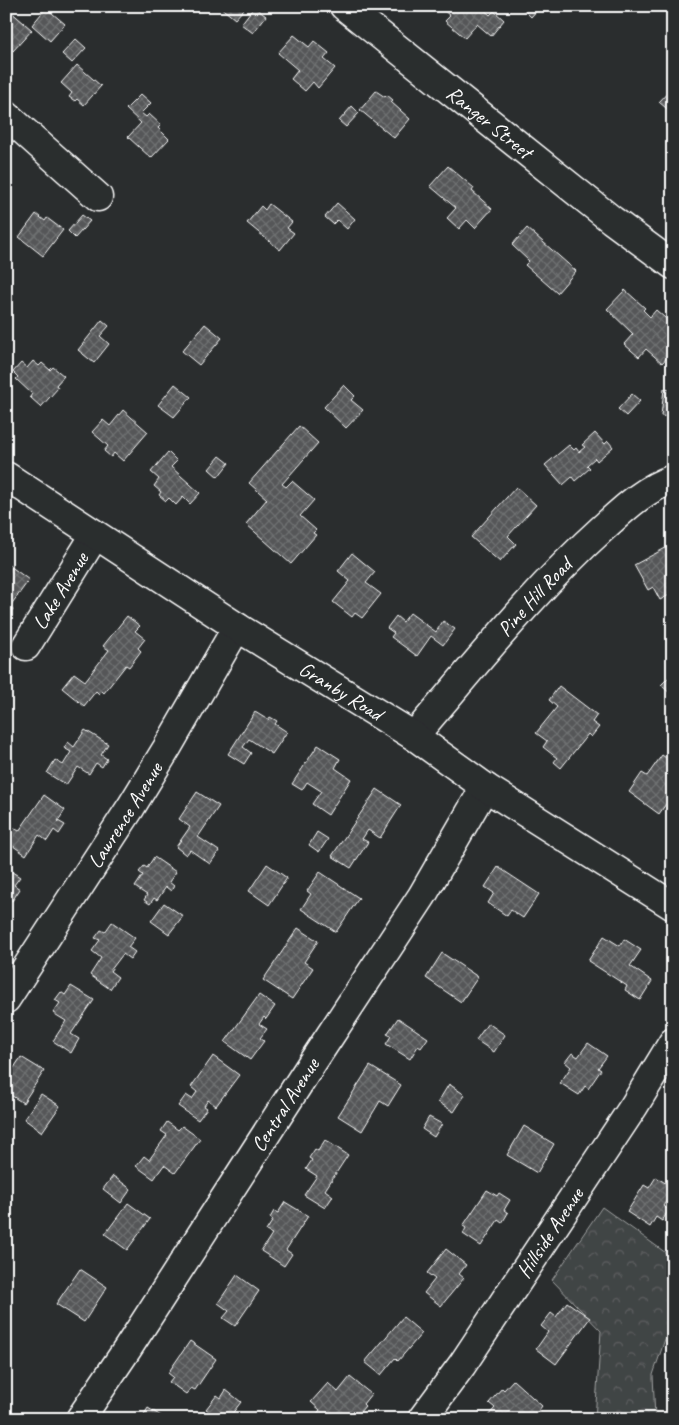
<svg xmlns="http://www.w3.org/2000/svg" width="679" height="1425" font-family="Caveat,sans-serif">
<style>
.forest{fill:url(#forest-crowns);stroke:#a0a2a2}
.building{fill:url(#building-cross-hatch);stroke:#fff}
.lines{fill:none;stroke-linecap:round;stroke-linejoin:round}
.minor-casing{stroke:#fff;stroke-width:31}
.major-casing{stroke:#fff;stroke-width:31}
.minor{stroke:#2a2d2e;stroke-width:28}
.major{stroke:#2a2d2e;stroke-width:28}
.labels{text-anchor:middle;stroke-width:4.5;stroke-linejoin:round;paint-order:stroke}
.street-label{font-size:21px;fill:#fff;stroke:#2a2d2e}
</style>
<defs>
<pattern id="forest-crowns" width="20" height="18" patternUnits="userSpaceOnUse" patternTransform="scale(1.25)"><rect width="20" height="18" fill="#414445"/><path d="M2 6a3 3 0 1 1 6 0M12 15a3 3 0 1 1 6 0" fill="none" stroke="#5e6061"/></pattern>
<pattern id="building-cross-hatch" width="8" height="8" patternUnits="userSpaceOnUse" patternTransform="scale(1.25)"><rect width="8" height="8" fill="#555758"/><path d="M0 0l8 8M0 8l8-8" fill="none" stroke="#6e7071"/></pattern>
</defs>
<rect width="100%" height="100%" fill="#2a2d2e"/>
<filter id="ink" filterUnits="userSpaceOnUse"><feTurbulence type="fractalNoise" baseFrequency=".02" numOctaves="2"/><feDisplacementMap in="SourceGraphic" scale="10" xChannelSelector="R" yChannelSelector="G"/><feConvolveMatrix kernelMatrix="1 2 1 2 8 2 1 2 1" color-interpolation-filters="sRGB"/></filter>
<g filter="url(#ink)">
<path class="forest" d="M602,1207L673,1258V1337L665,1339L653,1375L655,1419H595L601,1331L552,1280Z"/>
<path class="building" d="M219,6H241L244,9L235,19Z
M441,6H480L490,15L494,11L504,20L491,36L477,24L465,38L445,21L450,16L440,7Z
M520,6H540V7L531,17Z
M254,7L266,16L253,33L241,24Z
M46,8L65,24L50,41L32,25Z
M9,10L32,30L13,51L6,45V14Z
M294,35L309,47L314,41L329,53L324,59L335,68L318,88L313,82L305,91L291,79L298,70L278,53Z
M76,39L86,48L72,63L62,54Z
M77,65L101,86L84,105L77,99L75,101L69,97L72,93L61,83Z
M673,87V114L659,102Z
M376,91L385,97L387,95L393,100L391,102L410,119L394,138L360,110Z
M141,94L151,103L141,113L146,117L149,114L161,125L158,128L169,139L151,158L128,137L141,123L126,109Z
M352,106L359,113L346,127L339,121Z
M448,166L474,188L472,191L492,209L475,228L467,220L459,229L447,218L456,208L430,186Z
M337,203L355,219L347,229L337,220L333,224L325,217Z
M269,204L292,222L287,228L294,233L280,250L247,223L261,206L265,210Z
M36,214L45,221L47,218L63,230L43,256L19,237Z
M82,215L90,221L75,238L68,231Z
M527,228L576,271L557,293L525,265L529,261L512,245Z
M625,290L645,308L643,310L650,317L656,310L673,325L666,333L673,339V351L662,363L646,349L639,357L624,344L633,334L607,309Z
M102,320L109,326L100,336L109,344L94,363L78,350Z
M205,324L222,338L199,365L182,351Z
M33,361L39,366L42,363L50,370L53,367L64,376L56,385L58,388L41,407L30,397L32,394L16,379L18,377L13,372L21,363L27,368Z
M175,384L191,397L174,417L158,405Z
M344,385L355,396L351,400L363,410L346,428L324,407Z
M664,389L673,390V417L661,416Z
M632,394L640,401L626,416L618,409Z
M123,410L148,432L123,461L114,453L111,457L104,451L108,446L92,432L103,420L110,426Z
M299,426L318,443L282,484L286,487L292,481L314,500L300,516L316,530L313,533L316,535L291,564L246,524L267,499L249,483Z
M595,433L605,444L608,441L613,447L597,461L595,458L587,465L590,468L575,481L572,477L563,485L545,465L569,445L574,450L576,448L579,452L585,447L582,445Z
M168,452L177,461L171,467L200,493L190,504L183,497L176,505L169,498L166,501L159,495L161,492L154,486L159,479L151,472Z
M220,456L229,463L218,477L209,469Z
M516,487L536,505L508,536L516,544L500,562L471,537Z
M673,544V593L660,600L653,587L648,590L634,565Z
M352,553L375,572L366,583L381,594L362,618L355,613L352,617L333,602L350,581L338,571Z
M6,563L29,580L10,606L13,609L6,618Z
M410,613L436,632L443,621L455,629L443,645L431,636L417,656L391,637L394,633L387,628L396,616L403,622Z
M127,616L140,626L135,631L145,639L138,648L141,651L129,667L126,665L104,693L102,691L99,694L96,691L84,706L62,688L74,673L85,681L109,650L103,646Z
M671,675L673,677V696L661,685Z
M559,686L597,715L592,722L599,727L591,737L588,734L561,768L554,762L557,758L543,747L547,741L536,733L557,707L549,700Z
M255,712L268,720L270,717L277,721L275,724L287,732L272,754L249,739L243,747L251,753L244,764L228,754Z
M85,730L108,744L101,755L107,759L102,767L96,763L89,774L78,767L66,785L47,773L55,760L63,765L71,752L64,748L68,742L74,747Z
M318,745L340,759L335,768L351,779L328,815L312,804L321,791L307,782L302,790L292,784Z
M662,755L673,763V809L666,804L659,814L629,792L642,773L647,776Z
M377,789L401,805L380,838L368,830L362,839L368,842L351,868L332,856Z
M197,792L219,806L198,837L219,851L210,864L190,850L186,855L176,847L190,827L179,819Z
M44,795L65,810L58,821L65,825L59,834L54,830L47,841L39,835L26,855L6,841V823L19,831Z
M317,832L328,839L319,852L309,845Z
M154,857L176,872L169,882L174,886L171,891L166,887L157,900L154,898L150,904L144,900L147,895L135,887L143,875L139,872L144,866L147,868Z
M267,864L287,878L269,905L249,891Z
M498,867L539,894L523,918L511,910L507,916L488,903L494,893L485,887Z
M6,868L20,877L14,885L20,889L12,901L6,897Z
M320,872L359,898L336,932L301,909L311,894L307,891Z
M164,903L183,916L169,934L151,921Z
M112,922L135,938L128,947L135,952L130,959L123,954L110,971L118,977L110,989L90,975L101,958L92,951L100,940L95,938L101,930L105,932Z
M298,928L318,941L304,962L313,968L292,999L263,980Z
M604,936L620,946L624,939L641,950L630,966L652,981L640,1000L625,990L627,986L588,961Z
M442,953L478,977L461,1002L426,978Z
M71,986L94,1000L71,1034L79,1039L71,1053L53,1041L66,1021L53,1013L60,1003L55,1000L61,992L65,995Z
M259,995L275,1006L266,1019L264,1017L259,1024L267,1029L260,1038L264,1041L250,1060L225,1042Z
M398,1018L428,1038L421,1048L418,1046L410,1059L386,1044L391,1036L387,1034Z
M488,1023L505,1035L494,1052L476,1040Z
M588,1043L607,1056L598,1068L601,1070L588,1089L585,1086L579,1095L560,1083L571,1067L565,1062L572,1053L578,1057Z
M213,1056L239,1075L216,1106L208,1100L204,1106L207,1108L198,1120L178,1106L186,1095L192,1099L197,1092L191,1087Z
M21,1057L44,1071L23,1103L6,1092V1080Z
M370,1066L401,1085L388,1106L380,1101L362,1131L338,1116Z
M449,1084L465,1095L454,1112L438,1102Z
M41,1094L60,1106L42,1132L24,1119Z
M429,1117L442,1124L434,1137L422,1129Z
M167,1122L178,1130L182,1126L200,1139L175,1173L164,1165L154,1179L136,1166L144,1156L149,1160L167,1135L161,1131Z
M524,1126L554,1144L537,1173L507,1155Z
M325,1140L348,1155L325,1190L333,1196L325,1208L304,1195L317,1176L306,1169L312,1160L309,1158L315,1149L318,1151Z
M113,1176L131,1189L121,1203L103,1189Z
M656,1177L673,1188V1191L663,1206L669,1210L662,1221L656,1217L650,1227L627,1212L644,1185L649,1188Z
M487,1190L497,1196L499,1193L510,1200L504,1210L508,1213L502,1223L498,1220L481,1246L463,1234L466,1228L463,1226Z
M285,1202L308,1216L286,1250L292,1254L284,1266L261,1251L272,1234L266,1231L273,1220L270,1218L274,1211L278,1213Z
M128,1203L150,1219L127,1250L105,1234Z
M446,1249L466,1265L459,1274L464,1278L441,1306L424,1293L435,1279L427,1273Z
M80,1269L107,1287L84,1322L56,1304Z
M237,1275L259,1291L235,1326L223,1318L229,1311L218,1303Z
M567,1302L590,1318L556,1364L536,1349L548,1332L541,1326L551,1313L556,1317Z
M403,1317L422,1333L398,1361L395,1358L381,1375L365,1362Z
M190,1341L216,1359L195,1390L191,1388L186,1394L169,1382L173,1377L168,1373Z
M673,1368V1379L668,1375Z
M350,1377L371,1394L363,1404L365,1406L354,1419H320L316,1415L320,1410L311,1402L328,1383L338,1392Z
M513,1380L542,1406L532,1419H490L487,1417L495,1408L489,1403L502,1388L504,1390Z
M226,1390L241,1402L228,1419H219L206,1409L217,1395L221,1398Z
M673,1406V1419H663Z
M148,1408L166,1419H141Z"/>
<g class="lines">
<g class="minor-casing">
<g id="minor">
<path id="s1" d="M344,6L612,220L673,265"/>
<path d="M6,115L98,197"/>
<path id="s2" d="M26,646L95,535"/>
<path id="s3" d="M414,736C475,665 534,590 604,527C625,508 646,488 673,479"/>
<path id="s4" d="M6,999L131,807L167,748L237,627"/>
<path id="s5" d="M80,1419L128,1348L312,1063L422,896L485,787"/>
<path id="s6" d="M422,1419L462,1365L634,1106L673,1042"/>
</g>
</g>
<g class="major-casing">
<g id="major">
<path id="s7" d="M6,476L237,627L414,736L485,787L673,906"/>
</g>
</g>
<use href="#minor" class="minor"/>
<use href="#major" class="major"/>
</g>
</g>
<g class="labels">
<g class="street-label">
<text dy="7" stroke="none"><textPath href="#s1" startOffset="186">Ranger Street</textPath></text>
<text dy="7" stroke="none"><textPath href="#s2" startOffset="65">Lake Avenue</textPath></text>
<text dy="7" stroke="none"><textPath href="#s3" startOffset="184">Pine Hill Road</textPath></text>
<text dy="7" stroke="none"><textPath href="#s7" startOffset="398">Granby Road</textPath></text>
<text dy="7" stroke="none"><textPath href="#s4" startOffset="219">Lawrence Avenue</textPath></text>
<text dy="7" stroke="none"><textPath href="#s5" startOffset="375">Central Avenue</textPath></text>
<text dy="7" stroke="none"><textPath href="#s6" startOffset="226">Hillside Avenue</textPath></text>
</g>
</g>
<rect width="679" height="1425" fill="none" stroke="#2a2d2e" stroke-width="25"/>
<rect x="12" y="12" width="654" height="1400" fill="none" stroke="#fff" stroke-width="2" filter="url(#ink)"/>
</svg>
